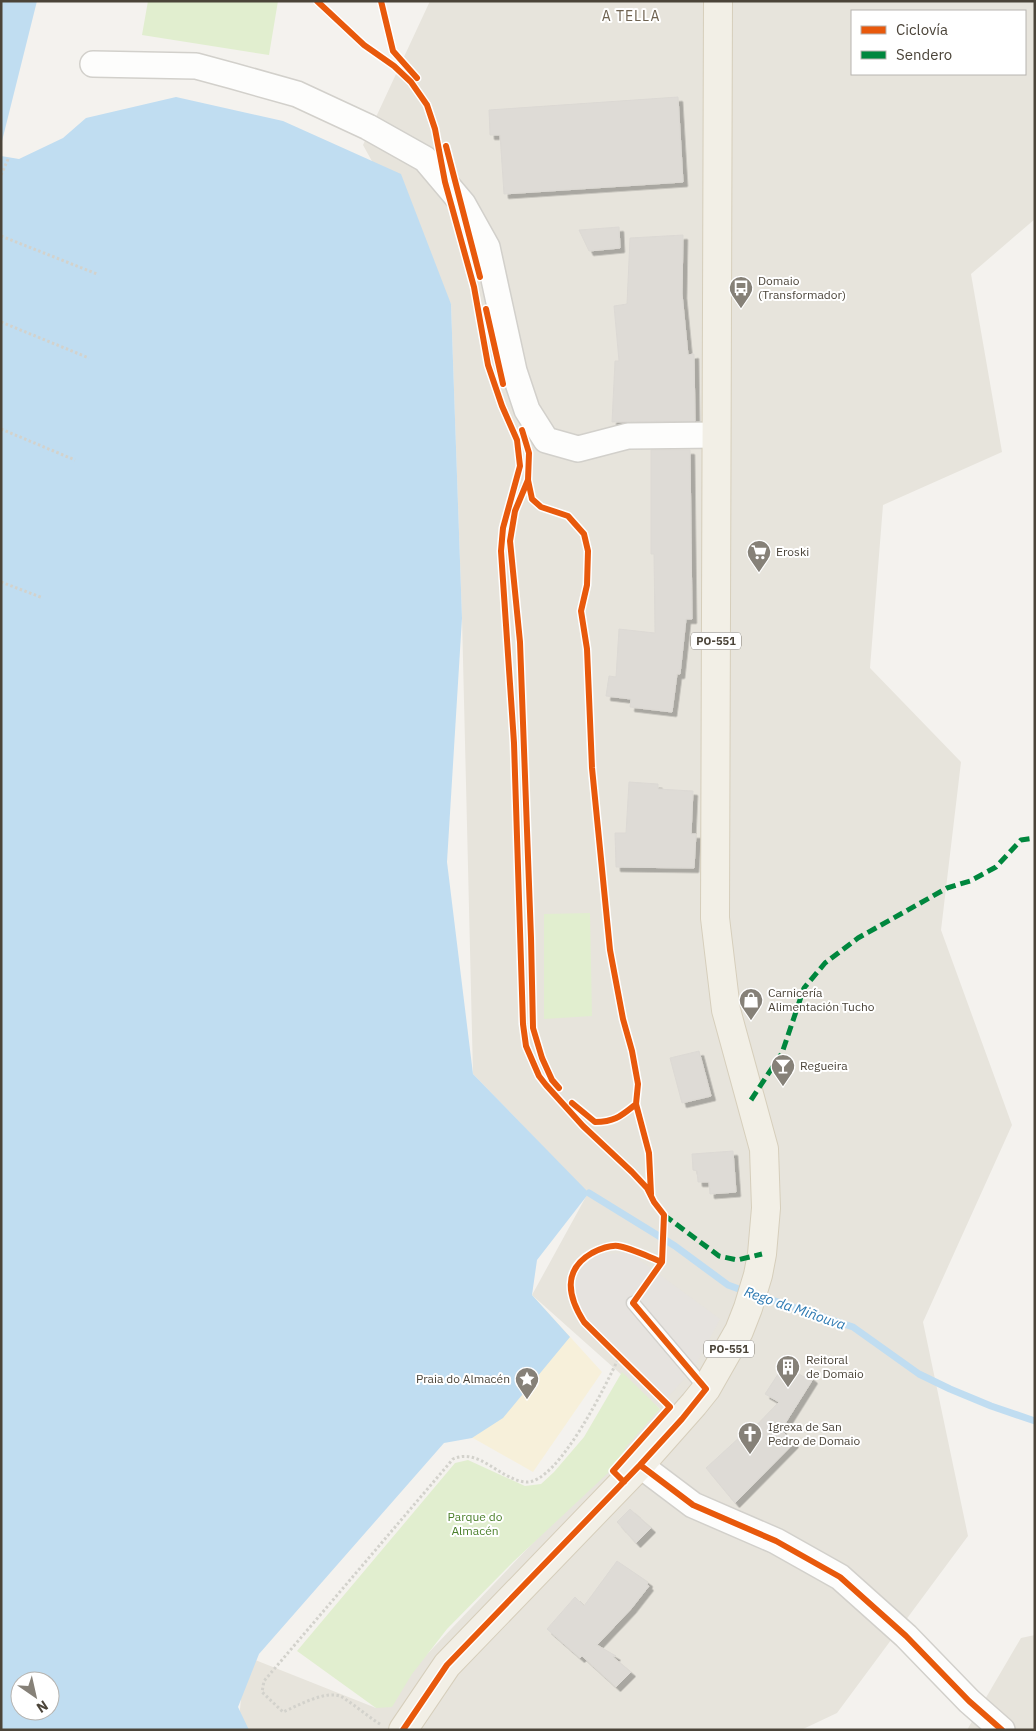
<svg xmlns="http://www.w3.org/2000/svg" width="1036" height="1731" font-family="'IBM Plex Sans',sans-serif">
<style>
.residential{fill:#e7e4dc;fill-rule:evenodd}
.green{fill:#e1eecf}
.sand{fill:#f7f0da}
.parking{fill:#e6e3df}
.water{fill:#c0ddf1;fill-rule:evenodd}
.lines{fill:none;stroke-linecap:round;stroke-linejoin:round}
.stream{stroke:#c0ddf1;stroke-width:7}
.building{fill:#dedbd6;stroke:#dcd9d4;filter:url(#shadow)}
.service-casing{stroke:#d2d0cb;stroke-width:15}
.minor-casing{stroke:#d2d0cb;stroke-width:28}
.primary-casing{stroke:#d6cebb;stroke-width:30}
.path{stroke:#d3d2cc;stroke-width:3;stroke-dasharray:2.5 2.5;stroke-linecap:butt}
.service{stroke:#fdfdfc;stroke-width:12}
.minor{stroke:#fdfdfc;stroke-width:25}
.primary{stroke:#f2efe6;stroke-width:28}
.quiet{stroke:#00873e;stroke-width:5;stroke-dasharray:10 5;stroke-linecap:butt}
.cycleway-casing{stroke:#fff;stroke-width:9}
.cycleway{stroke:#e8590c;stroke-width:6}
.labels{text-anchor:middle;stroke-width:4;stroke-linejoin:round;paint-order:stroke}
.shield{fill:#fff;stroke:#817c74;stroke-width:1}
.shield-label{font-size:11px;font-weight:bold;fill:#4b4439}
.poi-label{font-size:12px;fill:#4b4439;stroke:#fff;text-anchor:start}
.park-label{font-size:12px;fill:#4a7f2a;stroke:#fff}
.neighbourhood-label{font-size:14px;letter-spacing:1px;fill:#6e6250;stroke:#fff}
.water-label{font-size:14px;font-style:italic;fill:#2e7ab2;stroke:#fff}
</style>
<defs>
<filter id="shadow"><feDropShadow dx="4.5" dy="4.5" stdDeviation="0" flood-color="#0004"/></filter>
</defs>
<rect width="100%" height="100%" fill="#f4f2ee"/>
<path class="residential" d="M430,1H1035V219L971,274L1002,452L883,505L870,668L961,762L941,930L1012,1125L923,1322L968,1536L837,1713L801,1730H238L245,1656L376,1708L660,1409L532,1295L588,1193L473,1074L462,618L451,304L363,145ZM852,11H1025V74H852Z
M1035,1635V1730H967L1021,1638Z"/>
<path class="green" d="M148,1H278L269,55L142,35Z
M590,913L592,1016L544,1019V914Z
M622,1372L660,1409L625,1448L624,1458L513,1562L447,1629L412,1674L392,1707L376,1708L297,1651L455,1463L468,1460L525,1486L541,1484L554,1472L584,1437Z"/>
<path class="sand" d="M532,1295L602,1372L533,1472L457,1429Z"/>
<path class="parking" d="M630,1253L720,1319L694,1368L668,1397L586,1318L577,1302L575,1283L581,1266L601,1254Z"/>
<path class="water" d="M1,1H37L1,145Z
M176,97L283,121L401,174L451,304L462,618L447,862L473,1074L589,1193L537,1260L532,1295L570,1337L503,1418L472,1438L444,1443L259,1654L238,1707L249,1730H1V156L19,159L63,138L86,118ZM20,1681H50V1711H20Z"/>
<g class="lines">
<path class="stream" d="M589,1193L675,1246L728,1285L747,1292
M757,1295L853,1327L919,1374L950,1389L991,1406L1035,1421"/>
</g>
<path class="building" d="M678,97L683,182L504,194L500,135H490L489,110Z
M619,227L620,248L589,251L579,230Z
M683,235L682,294L688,355L694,354L695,421L612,422L615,361H619L614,306L627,304L630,238Z
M651,450H690L692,619H686L680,674H677L672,712L630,707L631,699L606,696L609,676L616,677L619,629L655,633L654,554H651Z
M629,782L658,784V789L693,791L691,834H696L694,868L616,867L615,833H626Z
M699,1051L711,1096L682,1103L670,1058Z
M733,1151L736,1192L710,1194L709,1182H698L697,1171L693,1170L692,1154Z
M784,1365L804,1377L807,1374L813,1379L781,1430L794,1443L735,1503L706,1468L742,1435L745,1437L779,1402L765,1394Z
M630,1509L651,1528L636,1543L617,1522Z
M617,1561L648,1582L647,1585L649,1586L631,1609L597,1645L616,1656L613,1657L631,1672L616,1687L582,1656L580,1658L547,1629L575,1597L584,1606Z"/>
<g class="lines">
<g class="service-casing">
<path id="service" d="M633,1303L706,1389"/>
</g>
<g class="minor-casing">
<path id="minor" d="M93,64L196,66L233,76L297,94L368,127L425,159L463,204L487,247L514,371L527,410L546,440L578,449L628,436L717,435
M640,1465L693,1505L776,1541L840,1577L906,1636L969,1701L1002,1730"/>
</g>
<g class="primary-casing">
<path id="primary" d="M403,1730L447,1665L640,1465L694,1404L706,1389L739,1331L748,1308L758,1275L762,1254L766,1208L764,1149L726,1010L715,918L718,1"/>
</g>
<path class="path" d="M317,1L364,45L394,66L411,82L427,105L436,137
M1,175L9,157
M1,236L97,274
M1,322L89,358
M1,429L75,460
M517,442L520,466L503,528L501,551L514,743L523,1024L526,1046L539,1076L546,1085L583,1126L632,1172L647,1188L654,1202L664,1215L662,1262C649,1257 631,1248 618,1246C609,1245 600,1249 592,1253C562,1270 568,1297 584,1322L665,1402
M1,582L43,598
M546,1085L552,1080
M380,1724C367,1716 355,1705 342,1697C327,1689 297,1706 283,1712L262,1692L264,1681L453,1459C479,1447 500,1480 526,1482C558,1484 607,1383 619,1357"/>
<use href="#service" class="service"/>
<use href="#minor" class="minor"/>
<use href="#primary" class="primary"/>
<path class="quiet" d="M751,1100L782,1053L804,988L825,963L858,938L947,888L970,881L996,867L1021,840L1035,838
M664,1215L719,1256L737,1260L762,1254"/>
<g class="cycleway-casing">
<path id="cycleway" d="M317,1L364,45L394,66L411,82L427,105L435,129L445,182L474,287L488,365L502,406L517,440L520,466L503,528L501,551L514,743L523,1024L526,1046L539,1076L546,1085L583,1126L632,1172L647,1188L654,1202L664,1215L662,1262L633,1303L706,1389L682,1419L640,1465L447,1665L403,1730
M381,1L393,51L417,78
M446,146L480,277
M486,309L503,384
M522,430L529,453L528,480L532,499L541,507L568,516L584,534L588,551L587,585L581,611L587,649L592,768L610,950L623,1019L632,1051L638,1084L636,1104L649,1153L651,1194
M528,480L515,511L510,541L520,642L531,938L533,1028L542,1058L552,1080L559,1088
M572,1103L595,1122C615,1122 621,1116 636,1104
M640,1465L693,1505L776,1541L840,1577L906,1636L969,1701L1002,1730
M624,1482L613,1471L670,1407L584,1322C568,1297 562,1270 592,1253C600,1249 609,1245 618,1246C631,1248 649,1257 662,1262"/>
</g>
<use href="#cycleway" class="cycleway"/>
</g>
<defs>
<g id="bus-pin" transform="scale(1.25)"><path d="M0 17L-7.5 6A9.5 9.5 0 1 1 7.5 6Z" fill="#868178" stroke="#fff"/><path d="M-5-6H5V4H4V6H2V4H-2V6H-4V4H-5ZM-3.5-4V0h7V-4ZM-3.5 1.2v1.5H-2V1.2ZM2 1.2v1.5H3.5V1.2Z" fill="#fff"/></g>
<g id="supermarket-pin" transform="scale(1.25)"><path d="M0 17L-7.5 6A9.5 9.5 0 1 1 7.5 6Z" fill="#868178" stroke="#fff"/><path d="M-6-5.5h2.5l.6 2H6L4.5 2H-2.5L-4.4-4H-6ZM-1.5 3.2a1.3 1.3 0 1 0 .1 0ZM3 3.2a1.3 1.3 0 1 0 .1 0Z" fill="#fff"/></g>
<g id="shop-pin" transform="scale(1.25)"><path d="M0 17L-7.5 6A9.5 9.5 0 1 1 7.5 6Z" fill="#868178" stroke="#fff"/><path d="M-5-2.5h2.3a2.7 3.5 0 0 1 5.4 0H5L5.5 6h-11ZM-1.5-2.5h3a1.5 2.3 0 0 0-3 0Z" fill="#fff"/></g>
<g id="bar-pin" transform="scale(1.25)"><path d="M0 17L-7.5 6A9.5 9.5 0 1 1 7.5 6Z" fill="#868178" stroke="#fff"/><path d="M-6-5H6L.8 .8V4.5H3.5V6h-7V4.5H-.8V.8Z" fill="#fff"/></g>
<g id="building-pin" transform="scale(1.25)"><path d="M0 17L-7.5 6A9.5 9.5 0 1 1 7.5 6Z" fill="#868178" stroke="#fff"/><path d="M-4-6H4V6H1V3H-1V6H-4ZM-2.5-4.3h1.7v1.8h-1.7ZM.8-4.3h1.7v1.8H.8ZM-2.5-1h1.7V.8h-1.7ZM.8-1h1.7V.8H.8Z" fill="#fff"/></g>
<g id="sight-pin" transform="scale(1.25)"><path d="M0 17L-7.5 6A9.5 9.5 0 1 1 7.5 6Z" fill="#868178" stroke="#fff"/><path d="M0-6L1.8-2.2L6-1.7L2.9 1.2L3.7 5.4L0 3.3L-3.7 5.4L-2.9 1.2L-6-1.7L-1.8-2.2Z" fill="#fff"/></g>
<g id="church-pin" transform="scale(1.25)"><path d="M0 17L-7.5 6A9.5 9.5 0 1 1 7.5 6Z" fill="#868178" stroke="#fff"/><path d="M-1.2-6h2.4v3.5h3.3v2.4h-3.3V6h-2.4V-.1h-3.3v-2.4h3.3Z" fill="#fff"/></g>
</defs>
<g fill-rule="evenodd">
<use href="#bus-pin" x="741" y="288"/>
<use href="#supermarket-pin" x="759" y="552"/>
<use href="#shop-pin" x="751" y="1000"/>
<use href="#bar-pin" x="783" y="1066"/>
<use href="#building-pin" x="788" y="1367"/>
<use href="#sight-pin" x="527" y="1379"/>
<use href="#church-pin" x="750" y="1434"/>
</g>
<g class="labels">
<g class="shield">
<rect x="691" y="632.5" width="50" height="17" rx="4"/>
<rect x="704" y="1340.5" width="50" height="17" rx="4"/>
</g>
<g class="shield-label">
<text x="716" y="645">PO-551</text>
<text x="729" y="1353">PO-551</text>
</g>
<g class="poi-label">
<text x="758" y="285">Domaio<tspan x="758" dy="14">(Transformador)</tspan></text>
<text x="776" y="556">Eroski</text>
<text x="768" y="997">Carnicería<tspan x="768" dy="14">Alimentación Tucho</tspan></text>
<text x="800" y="1070">Regueira</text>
<text x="806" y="1364">Reitoral<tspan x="806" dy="14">de Domaio</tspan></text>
<text x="510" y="1383" text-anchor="end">Praia do Almacén</text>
<text x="768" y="1431">Igrexa de San<tspan x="768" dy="14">Pedro de Domaio</tspan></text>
</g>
<g class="park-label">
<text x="475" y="1521">Parque do<tspan x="475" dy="14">Almacén</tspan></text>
</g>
<g class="neighbourhood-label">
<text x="631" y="21">A TELLA</text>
</g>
<g class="water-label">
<text transform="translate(795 1308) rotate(19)" y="5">Rego da Miñouva</text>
</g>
</g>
<rect width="1036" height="1731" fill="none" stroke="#4b4439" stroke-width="5"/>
<rect x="851" y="10" width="175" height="65" fill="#ffffff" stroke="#b7b4b0"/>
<rect x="861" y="26" width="25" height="8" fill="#e8590c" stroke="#b7b4b0"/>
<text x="896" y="35" font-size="15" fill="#4b4439">Ciclovía</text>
<rect x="861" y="51" width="25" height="8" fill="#00873e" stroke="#b7b4b0"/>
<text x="896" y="60" font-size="15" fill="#4b4439">Sendero</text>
<g transform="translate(35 1696) rotate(146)"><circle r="24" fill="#ffffff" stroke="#b7b4b0"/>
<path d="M0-4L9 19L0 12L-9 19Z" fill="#868178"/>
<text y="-8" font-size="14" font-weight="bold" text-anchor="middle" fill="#4b4439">N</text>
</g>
</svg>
